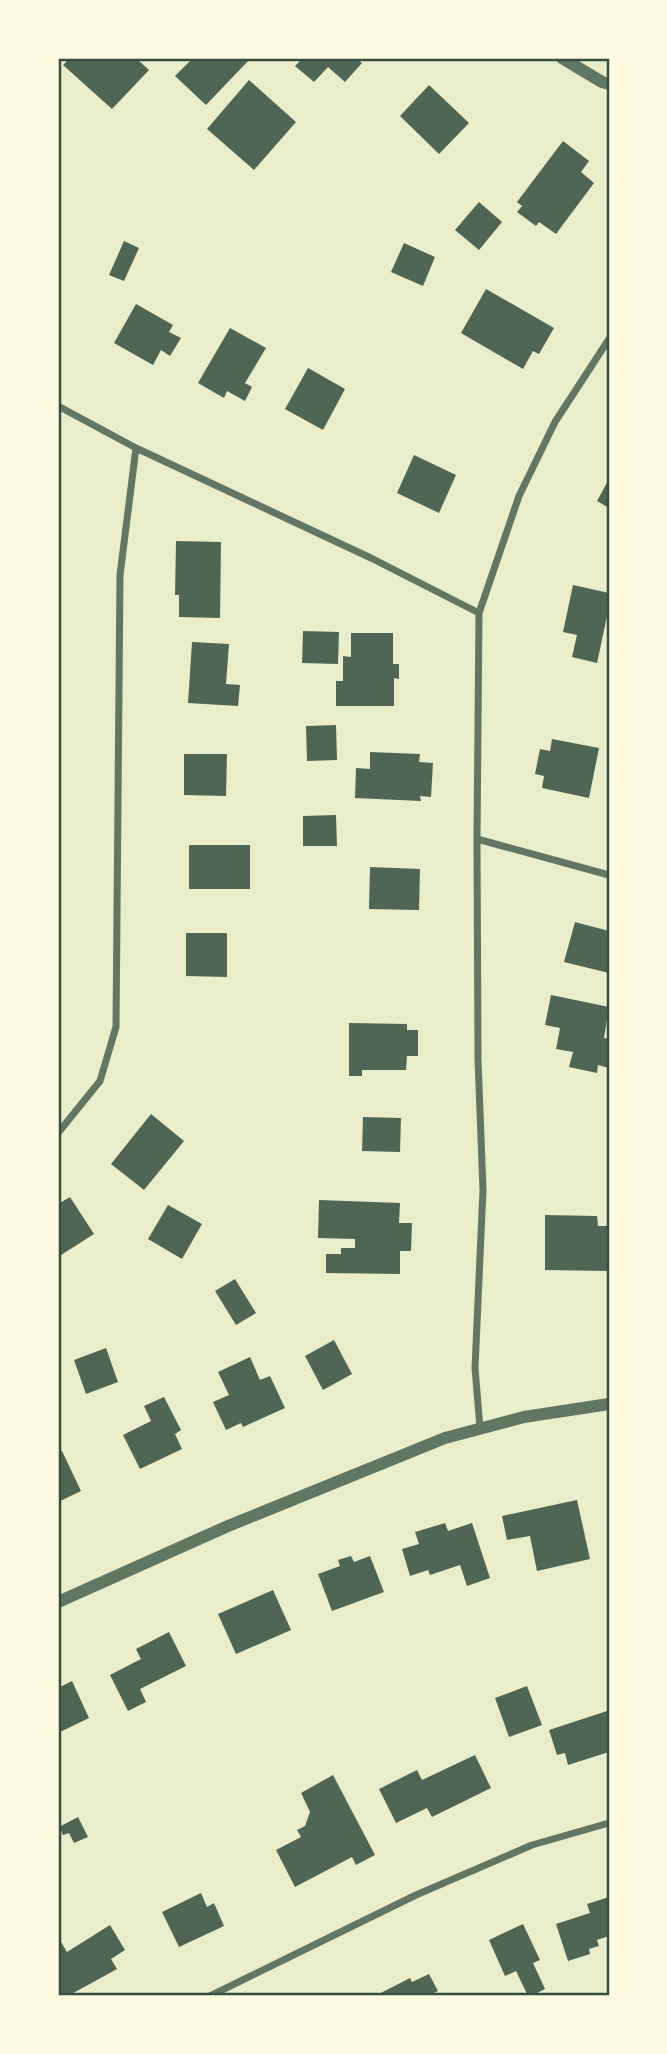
<svg xmlns="http://www.w3.org/2000/svg" width="667" height="2054" font-family="'PT Sans Narrow',sans-serif">
<style>
.building{fill:#4f6655}
.lines{fill:none;stroke-linecap:round;stroke-linejoin:round}
.minor{stroke:#617663;stroke-width:7}
.tertiary{stroke:#617663;stroke-width:12}
.neatline{fill:none;stroke:#344e41;stroke-width:2.5}
</style>
<rect width="100%" height="100%" fill="#e9edc9"/>
<path class="building" d="M70,58H140L138,60L149,70L112,109L63,65Z
M193,58H247L249,60L206,105L175,76Z
M303,58H356L362,63L345,82L328,67L314,82L295,66Z
M249,80L296,122L254,170L207,129Z
M429,85L469,123L439,154L400,116Z
M563,141L589,161L581,172L594,183L556,234L539,222L536,226L517,212L522,206L517,202Z
M479,202L502,222L479,250L455,230Z
M124,241L139,248L124,281L109,275Z
M404,243L435,257L423,286L391,272Z
M486,289L554,328L539,354L533,351L523,369L461,333Z
M136,304L173,325L169,332L181,338L170,356L161,350L153,365L114,343Z
M230,328L266,348L245,383L252,387L245,401L227,391L224,398L198,383Z
M308,368L345,389L323,430L285,409Z
M414,455L456,475L439,513L397,493Z
M609,479V508L597,501Z
M176,541L221,542L220,618L179,617V595H175Z
M573,585L609,593V607L597,663L572,657L577,635L563,632Z
M303,631L339,632L338,664L302,663Z
M351,633H393V664H399V679L394,678V706H336V681H343V656L351,657Z
M192,642L229,644L226,684L240,685L238,706L188,703Z
M336,725L337,760L307,761L306,726Z
M552,739L599,748L589,798L542,788L544,776L535,774L540,749L550,751Z
M370,752L420,754L419,762L433,763L431,797L420,796L421,801L355,798L356,768L370,769Z
M184,754H227L226,796L184,795Z
M336,815L337,846H303V816Z
M189,845H250V889H189Z
M370,867L420,869L419,910L369,909Z
M575,922L609,931V973L564,962Z
M186,933H227V977L186,976Z
M551,995L609,1007L604,1038L609,1039V1068L598,1065L597,1073L569,1067L573,1052L556,1049L560,1028L545,1025Z
M349,1023L407,1024V1030H418V1056H407L406,1070H362V1076H349Z
M151,1114L184,1141L144,1190L111,1164Z
M363,1117L401,1118L400,1152L362,1151Z
M70,1197L94,1234L58,1257V1204Z
M319,1200L400,1203L399,1223H412L411,1251H400V1274L326,1273V1254H341V1248H355V1239L318,1238Z
M168,1205L202,1224L182,1259L148,1239Z
M545,1215L597,1216L598,1226H609V1271L545,1270Z
M235,1279L256,1313L236,1325L215,1291Z
M334,1340L352,1374L323,1390L305,1356Z
M106,1348L118,1382L86,1394L74,1360Z
M250,1357L260,1380L270,1376L285,1408L243,1427L241,1423L226,1430L213,1402L229,1395L218,1372Z
M164,1397L181,1430L175,1434L182,1449L140,1469L123,1435L151,1421L144,1406Z
M62,1451L81,1491L58,1502V1453Z
M577,1500L590,1559L537,1571L530,1536L507,1540L502,1516Z
M445,1523L448,1531L472,1523L490,1578L467,1586L460,1565L430,1575L428,1570L410,1576L402,1549L419,1544L415,1532Z
M351,1556L354,1562L370,1556L384,1592L332,1611L318,1574L340,1566L338,1560Z
M273,1590L291,1630L236,1654L218,1614Z
M169,1632L186,1666L140,1689L146,1702L128,1711L110,1675L141,1659L136,1649Z
M72,1681L89,1718L58,1733V1688Z
M527,1686L542,1725L509,1737L495,1698Z
M607,1711L609,1718V1752L568,1765L565,1753L557,1755L549,1730Z
M475,1755L491,1788L432,1817L427,1808L396,1823L379,1789L417,1770L422,1780Z
M333,1775L375,1855L356,1865L352,1857L295,1887L276,1850L301,1837L297,1830L305,1826L310,1812L301,1793Z
M78,1817L88,1837L74,1843L69,1833L63,1835L59,1827Z
M201,1893L207,1907L214,1903L224,1926L179,1947L162,1912Z
M609,1897V1936L597,1940L599,1946L589,1949L590,1954L568,1961L556,1924L590,1913L587,1904Z
M523,1924L540,1960L533,1963L545,1989L531,1996H528L516,1971L505,1976L489,1940Z
M110,1925L125,1950L111,1959L117,1969L68,1996H59L58,1937L67,1952Z
M429,1974L438,1991L428,1996H375L410,1978L412,1982Z"/>
<g class="lines">
<path class="minor" d="M58,406L136,448L371,558L479,613
M477,839L609,875
M58,1133L100,1081L116,1027L120,575L136,448
M480,1428L475,1368L483,1190L478,1059L477,839L479,613L519,496L555,422L609,339
M210,1996L416,1895L532,1845L609,1823"/>
<path class="tertiary" d="M562,58L602,82L609,84
M58,1602L228,1526L445,1438L524,1417L609,1404"/>
</g>
<rect width="667" height="2054" fill="none" stroke="#fefae0" stroke-width="119"/>
<rect x="60" y="60" width="548" height="1934" class="neatline"/>
</svg>
